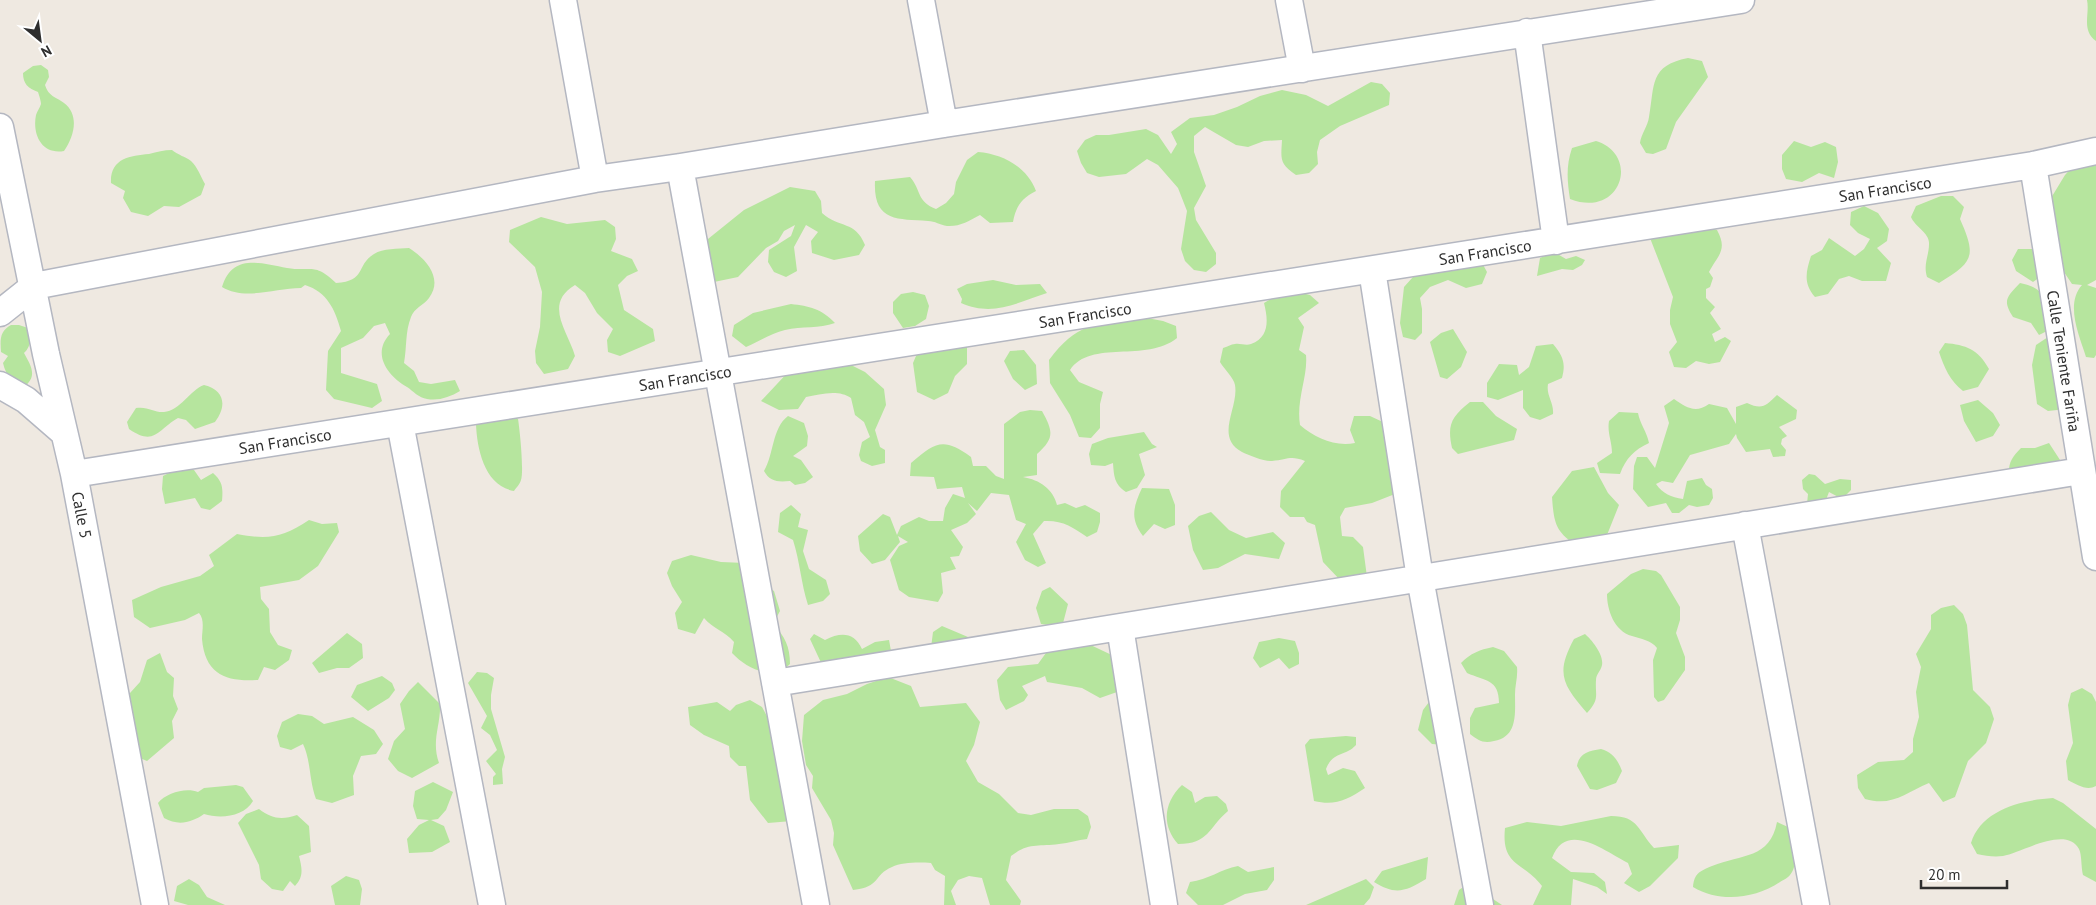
<svg xmlns="http://www.w3.org/2000/svg" width="2096" height="905" font-family="'PT Sans',sans-serif">
<style>
.green{fill:#b6e59e}
.lines{fill:none;stroke-linecap:round;stroke-linejoin:round}
.minor-casing{stroke:#b4b7c1;stroke-width:29}
.minor{stroke:#fff;stroke-width:26}
.labels{text-anchor:middle;stroke-width:4.5;stroke-linejoin:round;paint-order:stroke}
.street-label{font-size:16px;fill:#2e2e2e;stroke:#fff}
</style>
<rect width="100%" height="100%" fill="#efe9e1"/>
<path class="green" d="M2087,0H2096V41C2081,30 2090,14 2087,0Z
M1688,58L1702,61L1708,77L1676,122L1666,149L1653,154L1646,153L1640,143C1641,134 1648,126 1649,117C1655,84 1649,66 1688,58Z
M41,65L48,70L49,77L45,85C49,97 55,96 64,103C80,115 74,137 64,151C42,155 32,135 36,115C37,111 40,108 41,104C41,101 39,95 38,92C28,88 23,84 23,73L33,66Z
M1371,82L1382,84L1390,93L1389,105L1340,126L1320,140L1317,152L1318,164L1309,173L1296,175C1279,163 1281,159 1282,140L1264,141L1248,147L1236,145L1205,127L1194,136V152L1206,186L1194,208L1196,220L1216,253V264L1206,272L1194,270L1185,261L1181,249L1187,211L1178,188L1158,165L1147,159L1126,174L1099,177L1087,173L1081,163L1077,151L1085,140L1096,135H1109L1146,129L1158,135L1171,154L1177,144L1171,132L1190,118L1214,115L1237,107L1260,96L1282,90L1306,95L1328,106Z
M1596,141C1641,155 1621,219 1570,199C1567,180 1566,166 1572,148Z
M1794,141L1811,147L1825,142L1836,147L1838,162L1834,178L1819,173L1802,182L1786,179L1782,169V155Z
M172,150C178,155 186,157 191,161C197,166 201,177 205,184L201,195L179,207L164,206L148,216L131,212L123,198L125,191L111,183C110,158 130,156 149,154C157,152 164,150 172,150Z
M978,152C1003,154 1027,167 1036,191C1022,198 1016,206 1013,222L990,223L980,215C969,221 959,227 947,226C940,225 935,221 928,221C897,219 873,222 875,181L910,177C922,191 916,201 936,209L946,203L954,194L956,182L967,160Z
M2096,160V280L2087,285L2096,288V355L2094,358L2086,357C2079,335 2065,304 2082,285L2072,284L2062,269L2051,198L2065,175L2077,162Z
M790,187L815,191L821,201L822,213C840,229 855,220 865,245L859,255L834,260L812,253L811,241L818,232L806,225L794,247L797,271L786,277L774,272L768,262L769,250L791,236L795,225L784,231L778,241L766,248L738,277L714,282L703,243L744,210Z
M1941,196H1953L1964,207L1960,219C1977,257 1973,262 1939,283L1927,277C1923,264 1929,256 1929,244C1930,233 1915,227 1911,217L1916,206Z
M1864,206L1878,213L1889,229L1887,241L1877,248L1891,263L1886,281H1862L1849,276L1839,279L1828,294L1815,297C1803,283 1806,272 1811,256L1822,250L1829,238L1855,256L1864,249L1870,239L1858,233L1850,225L1851,212Z
M541,217L567,224L605,220L615,227L616,239L611,251L632,259L638,271L627,276L618,285L624,310L653,329L655,341L620,356L608,352L607,340L613,329L597,313L585,293L575,285C543,304 568,331 575,356L568,369L544,374L536,363L535,351L540,327L542,292L535,267L509,242L510,230Z
M1705,226L1717,230C1728,250 1718,255 1709,272L1713,278L1710,287L1706,289V298L1715,307L1710,313L1721,329L1712,334L1715,342L1725,337L1731,341L1720,362L1709,364L1696,361L1686,368L1674,367L1669,352L1677,342L1670,324V310L1673,297L1650,238Z
M409,248C425,258 444,278 429,298C424,305 414,308 411,317C405,332 407,347 404,363L414,371L419,382L431,384L455,380L460,391C450,397 439,401 427,399C419,398 413,391 407,387C388,376 371,354 390,334L385,323L374,326L363,338L341,348V373L377,384L382,401L372,408L334,399L326,390L328,351L341,331C335,309 327,292 305,285L301,288C275,288 245,301 222,287C232,253 261,263 287,268C312,272 314,262 336,283C367,281 355,266 374,254C383,248 398,249 409,248Z
M2018,249H2033L2048,261L2043,275L2033,282L2016,271L2012,260Z
M1554,252L1566,259L1576,256L1585,260L1582,265L1573,270L1562,269L1537,276L1540,258Z
M1481,261L1487,272L1482,284L1466,288L1448,280L1430,287L1420,298L1422,309V333L1415,340L1403,337L1400,323L1404,287L1421,268Z
M993,280L1016,285L1040,284L1047,293C1016,303 993,317 961,303L962,299L957,289L967,284Z
M2020,283C2048,288 2046,304 2051,329L2039,335L2031,323L2013,317C2002,300 2007,297 2020,283Z
M913,292L925,295L929,306L926,319L915,326L903,328L893,313V302L901,294Z
M1298,292L1310,295L1319,303L1298,318L1304,327L1299,350L1306,355C1308,377 1296,399 1300,425C1315,438 1335,447 1355,443L1350,430L1354,416H1370L1385,423L1395,494L1372,503L1345,508L1340,517L1342,536L1353,537L1363,547L1367,577L1341,581L1323,562L1315,525L1307,522L1304,517H1290L1280,507L1281,491L1305,461C1290,455 1287,460 1272,461C1265,462 1248,455 1242,452C1214,437 1239,408 1235,385C1234,378 1224,369 1220,362L1223,348C1227,347 1231,344 1235,344C1240,343 1246,346 1251,344C1270,337 1268,319 1264,303L1274,297Z
M791,304C809,306 822,309 835,323C819,329 802,326 785,330C771,333 759,342 746,347L732,336L734,325L753,313Z
M1136,316L1163,321L1176,326L1177,338C1146,363 1091,339 1070,370L1079,382L1103,392L1100,404V428L1091,438L1079,437L1070,415L1050,383L1049,360C1077,323 1093,325 1136,316Z
M11,325H19L28,328C30,339 32,345 24,353C31,366 38,376 24,387C13,380 6,377 3,363L8,356L1,352C0,339 0,331 11,325Z
M1453,329L1467,352L1461,367L1447,379L1440,377L1430,342L1441,333Z
M2048,337L2066,409L2048,411L2037,404L2032,365L2036,345Z
M1945,343C1966,345 1978,349 1989,369L1978,387L1963,391C1950,381 1944,367 1939,352Z
M1553,344C1563,356 1566,363 1562,378L1548,384C1546,396 1554,402 1553,414L1540,420L1530,417L1523,408V390L1498,400L1487,397V383L1499,364L1517,365L1519,375L1529,367L1536,346Z
M967,346V364L955,376L948,393L934,400L917,392L913,363L919,349Z
M1024,350L1036,365L1037,384L1025,390L1013,379L1004,361L1010,351Z
M841,360L865,372L884,389L886,405L875,430L880,447L885,450V463L872,466L861,461L859,455L862,442L870,437L864,422L855,415L851,398C839,389 820,394 806,397L798,409L779,410L761,401L791,369Z
M204,385C225,390 227,406 215,422L195,429L186,420L178,418C158,429 155,447 129,429L127,422L136,408C148,406 155,413 164,412C180,411 190,390 204,385Z
M1777,395L1797,410L1796,419L1779,427L1787,436L1782,439L1781,444L1786,450L1785,456L1773,457L1770,449L1746,452L1737,438L1736,434L1729,444L1690,455L1673,483L1662,481L1656,484C1663,494 1671,497 1683,499L1687,481L1702,478L1706,485L1712,489L1713,498L1709,505L1697,507L1689,505L1679,513H1672L1666,503L1648,507L1633,489L1634,466L1637,457H1647L1655,468L1669,423L1664,406L1674,399C1686,407 1695,414 1709,404L1727,408L1736,424V407L1747,403C1762,410 1766,406 1777,395Z
M1978,400L1993,413L2000,425L1993,436L1976,442L1964,421L1960,405Z
M1470,402H1483L1496,416L1517,429L1514,440L1458,454L1452,448C1447,425 1451,417 1470,402Z
M508,410L518,419C520,431 524,471 521,480C520,484 516,488 514,491C485,486 477,450 476,424L484,416Z
M1030,410L1042,411C1053,431 1055,438 1037,454V475L1023,477C1040,480 1053,489 1057,505L1065,503L1076,508L1085,505L1100,513V522L1097,532L1087,537C1073,527 1062,520 1044,521L1033,534L1046,563L1038,567L1025,560L1016,542L1026,524L1016,520L1009,495L991,493L977,511L968,503L976,514L967,523L951,530L963,547L959,556L950,557L956,569L941,573L943,593L938,602L909,597L899,590L890,560L899,546L908,542L898,536L900,542L885,560L872,564L860,551L858,536L883,514L890,517L897,535L901,526L919,517L929,521H943L945,508L953,494L965,498L962,487L937,489L934,477L910,476L911,463C936,442 943,437 971,457L973,466H986L996,476L1004,479V424L1020,412Z
M1619,412L1638,413C1640,424 1647,432 1649,443C1634,450 1626,458 1620,474L1600,473L1597,463L1612,453C1612,441 1607,433 1609,421Z
M788,416L804,423L808,436L807,446L793,456L801,460L813,477L805,483L795,485L790,481C778,482 770,482 764,471C774,454 772,428 788,416Z
M1144,432L1152,444L1157,447L1139,454L1145,475L1137,488L1126,492C1114,484 1114,476 1113,463L1105,466L1091,465L1089,454L1092,444L1108,438Z
M2049,443L2060,460V467L2009,476C2008,463 2012,457 2021,448H2035Z
M1594,467L1608,493L1619,505L1607,535L1577,546C1555,531 1554,523 1552,497L1572,471Z
M179,468L194,470L201,480L213,473C223,482 223,488 222,501L210,510L201,508L195,498L165,504L162,489L163,476Z
M1809,474L1815,475L1825,484L1840,479L1851,480V490L1842,499L1829,492L1824,505L1807,504L1808,494L1803,489L1802,480Z
M1142,488L1169,489L1175,505V525L1165,529L1154,524L1143,536C1130,519 1133,507 1142,488Z
M791,505L801,514L798,527L808,530L803,551L809,569L826,580L830,594L823,601L808,605C801,583 800,562 793,540L778,532L780,513Z
M1211,512L1229,530L1246,538L1273,532L1285,543L1279,559L1245,554L1218,568L1203,570L1193,550L1188,526L1199,516Z
M309,520L322,524L337,523L339,532L318,566L299,580L260,587L261,599L269,609L270,632L278,645L292,650L289,660L275,670L264,667L258,680C227,682 205,675 202,639C202,630 205,620 199,613L185,620L150,628L134,617L132,600L161,587L200,576L214,566L209,555L237,534C268,540 282,538 309,520Z
M691,555L721,562L745,563L760,582L774,591L780,611L773,624C785,636 790,647 790,664L779,674C761,674 744,666 732,653L734,642C725,631 713,629 704,618L695,634L678,629L675,613L682,602L672,586L667,573L672,561Z
M1643,569L1656,571L1661,575L1680,607V620L1676,633L1685,657V670L1664,700L1658,702L1654,697L1653,660L1657,648C1651,640 1641,639 1632,636C1614,631 1607,610 1607,594L1631,574Z
M1050,587L1068,604L1062,627L1041,624L1036,608L1042,591Z
M1954,605L1963,614L1967,625L1973,690L1990,707L1994,719L1986,743L1968,761L1955,797L1943,802L1929,783C1905,793 1892,807 1865,799L1858,788L1857,775L1878,762L1904,760L1913,752V739L1919,717L1916,692L1921,667L1916,654L1931,629V615L1941,608Z
M942,626L968,637L963,644L956,640L949,647L931,648L933,632Z
M347,633L362,644L363,658L349,668H337L319,673L312,663Z
M814,634L825,640C841,632 854,632 862,649L875,642L889,640L891,651L824,669L810,639Z
M1585,634C1592,640 1604,655 1602,665C1601,671 1596,674 1596,680C1595,696 1600,699 1587,713C1563,685 1555,674 1574,639Z
M1279,638L1295,641L1299,653V664L1289,669L1279,658L1260,668L1253,658L1259,642Z
M1078,639L1118,658L1117,692L1100,698L1082,688L1047,682L1045,676L1022,686L1028,695L1024,701L1006,710L1000,700L997,680L1008,667L1038,664L1051,646Z
M1493,647L1504,651L1517,667C1518,677 1515,685 1515,694C1515,713 1518,737 1494,741C1483,744 1478,740 1470,734V718L1475,708L1499,703C1499,679 1485,681 1467,673L1461,663C1471,653 1479,650 1493,647Z
M160,653L167,672L174,678L173,696L178,709L172,721L174,738L147,761L128,753L130,693L140,682L147,660Z
M477,672L487,673L494,678L491,695V709L505,757L502,769L503,784L493,785V777L496,774L486,761L497,750L490,735L481,728L487,716L468,683Z
M382,676L392,683L395,690L389,698L368,711L351,697L357,685Z
M888,677L911,686L920,707L966,703L980,722L974,745L966,761L978,782L999,794L1018,813L1031,815L1054,809H1078L1088,816L1091,827L1087,839C1078,840 1069,843 1059,844C1038,847 1029,842 1011,856L1006,880L1021,901L1020,905H990L982,878L969,876L958,880L951,891L956,905H944L945,876L935,870L931,863C920,862 902,862 892,867C873,875 881,887 853,890L833,845L834,833L831,820L812,788L813,776L806,765L802,741L804,715L823,700L847,694L867,684Z
M418,682L440,704C441,725 431,741 439,763L412,778L398,771L388,759L394,741L405,729L400,704L409,691Z
M2082,688L2092,694L2096,702V786C2087,791 2077,785 2068,780L2066,761L2073,743L2068,705L2071,693Z
M750,700L762,707L787,753L775,760L782,767L792,821L768,823L750,800L746,766H739L730,757L729,746L704,735L690,725L688,707L717,702L730,711L736,705Z
M1429,702H1440L1445,745L1432,744L1418,730L1423,710Z
M298,714L312,716L324,724L353,717L374,730L383,744L376,754L361,756L353,776L354,795L332,803L316,799C309,780 311,761 303,744L291,750L280,747L277,736L282,722Z
M1346,736L1356,737V745C1345,757 1333,751 1326,769L1328,775L1343,768L1355,771L1365,788C1347,800 1335,806 1314,801L1305,745L1310,739Z
M1601,749C1612,752 1618,760 1622,771L1616,783L1597,790L1590,789L1577,766C1579,753 1589,751 1601,749Z
M433,782L453,792L446,810L438,819L431,820L444,826L450,842L432,852L409,853L407,839L419,825L429,820L417,819L413,806L415,791Z
M236,785L243,787L253,801C244,817 220,819 204,814C191,823 178,826 164,818L158,803C166,793 186,787 198,792L204,788Z
M1182,785L1192,792L1195,803L1205,797L1217,796L1226,804L1228,811C1208,828 1209,844 1178,844C1161,825 1164,802 1182,785Z
M2053,798L2063,803L2096,829V882L2083,875C2081,868 2082,855 2079,849C2066,825 2021,853 2003,856C1994,857 1986,856 1977,854L1971,843C1981,810 2021,800 2053,798Z
M259,809C272,819 282,820 297,815L309,826L311,852L299,856C302,868 304,877 295,886L290,881L283,891L272,889L261,879L259,865L238,823L246,814Z
M1611,816C1639,816 1638,831 1654,848L1679,845L1678,858L1650,886L1639,892L1624,883L1632,874L1628,863C1605,851 1566,820 1552,858L1571,872L1594,873L1605,882L1607,894L1597,887L1573,879L1571,905H1533L1542,886C1523,861 1501,867 1505,828L1527,822L1561,826Z
M1777,822L1788,827C1793,840 1800,863 1790,875C1788,878 1783,880 1780,882C1754,899 1720,903 1693,887C1693,884 1694,879 1696,876C1699,871 1707,868 1712,866C1742,854 1770,859 1777,822Z
M1428,857L1426,879C1405,892 1395,895 1374,882L1382,871Z
M1238,866L1248,872L1274,867V880L1267,890L1245,894L1223,905H1198L1186,893L1190,882C1208,880 1221,869 1238,866Z
M346,876L359,880L362,889L360,905H335L331,886Z
M189,879L199,885L207,897L225,905H188L174,901L177,886Z
M1366,879L1374,887L1370,898L1364,905H1306Z
M1469,883L1502,905H1454L1459,890Z"/>
<g class="lines">
<g class="minor-casing">
<path id="minor" d="M563,0L595,179
M921,0L944,124
M1289,0L1302,69
M1527,32L1556,241
M0,127L46,354L74,474L155,905
M2033,165L2096,557
M680,167L816,905
M1372,270L1420,578L1480,905
M0,313L34,286L595,179L680,167L944,124L1741,0
M0,385L26,400L64,433
M400,423L492,905
M74,474L2033,165L2096,151
M1745,525L1816,905
M1120,627L1164,905
M775,683L2081,471"/>
</g>
<use href="#minor" class="minor"/>
</g>
<g class="labels">
<g class="street-label">
<text transform="translate(1885 189) rotate(-9)" y="6">San Francisco</text>
<text transform="translate(1485 252) rotate(-9)" y="6">San Francisco</text>
<text transform="translate(1085 315) rotate(-9)" y="6">San Francisco</text>
<text transform="translate(2064 361) rotate(81)" y="6">Calle Teniente Fariña</text>
<text transform="translate(685 378) rotate(-9)" y="6">San Francisco</text>
<text transform="translate(285 441) rotate(-9)" y="6">San Francisco</text>
<text transform="translate(82 515) rotate(79)" y="6">Calle 5</text>
</g>
</g>
<g transform="translate(40 40) rotate(151)" stroke="#ffffff" stroke-width="4" paint-order="stroke">
<path d="M0-4L9 19L0 12L-9 19Z" fill="#2e2e2e"/>
<text y="-8" font-size="14" font-weight="bold" text-anchor="middle" fill="#2e2e2e">N</text>
</g>
<path d="M1921 880v8h86v-8" fill="none" stroke="#2e2e2e" stroke-width="2.5"/>
<text x="1928" y="880" font-size="15" fill="#2e2e2e" stroke="#ffffff" stroke-width="4" paint-order="stroke">20 m</text>
</svg>
